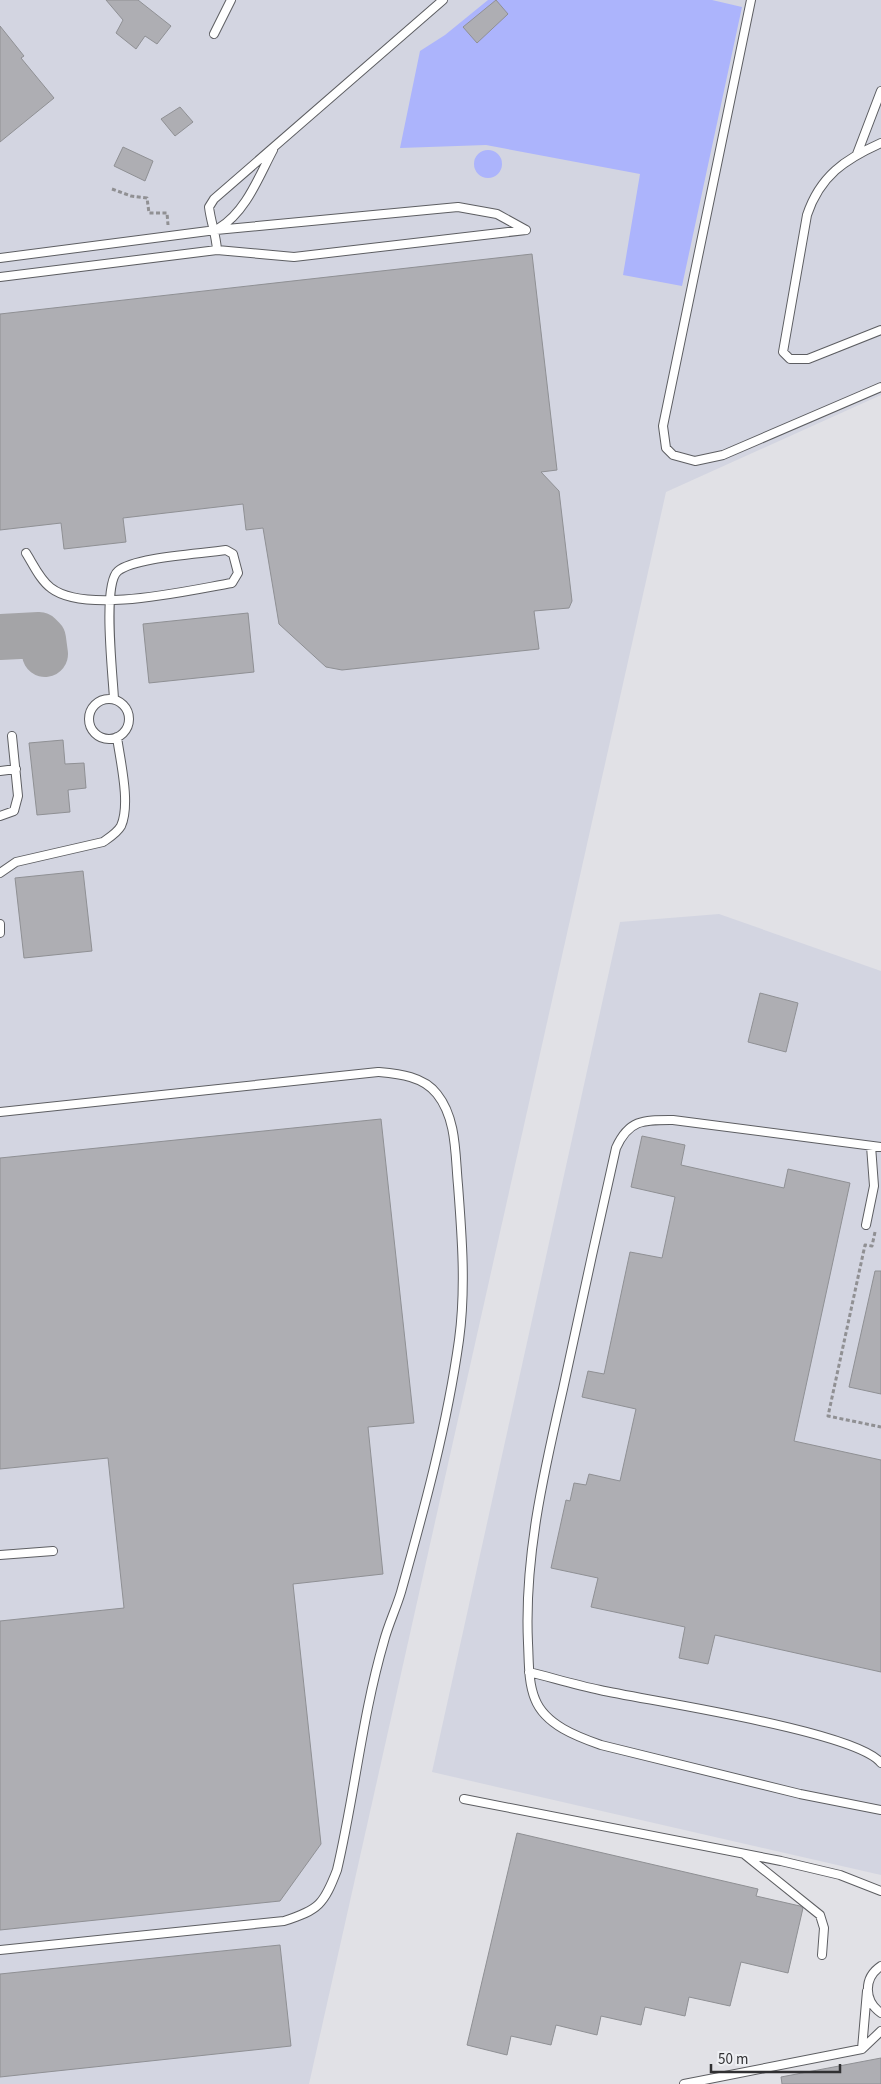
<svg xmlns="http://www.w3.org/2000/svg" width="881" height="2084" font-family="'Source Sans 3',sans-serif">
<style>
.built{fill:#d3d5e1}
.green{fill:#acb4fc}
.lines{fill:none;stroke-linecap:round;stroke-linejoin:round}
.taxiway{stroke:#a4a4a7;stroke-width:46}
.building{fill:#aeaeb3;stroke:#8f9094}
.lane-casing{stroke:#5d5e62;stroke-width:10}
.path{stroke:#909093;stroke-width:3;stroke-dasharray:4 2.5;stroke-linecap:butt}
.lane{stroke:#fff;stroke-width:8}
</style>
<rect width="100%" height="100%" fill="#e1e1e6"/>
<path class="built" d="M0,0H881V395L666,492L309,2084H0Z
M719,914L881,971V1875L432,1772L620,922Z"/>
<path class="green" d="M488,0H712L742,7L682,286L623,275L640,174L486,145L400,148L420,51L445,35Z
M474 164a14 14 0 1 1 28 0a14 14 0 1 1-28 0Z"/>
<g class="lines">
<path class="taxiway" d="M0,637L39,635L43,639L45,654"/>
</g>
<path class="building" d="M106,0H138L171,26L157,44L145,36L136,49L116,33L123,20Z
M496,0L508,14L477,43L463,27Z
M0,26L24,56L21,58L54,98L0,142Z
M180,107L193,122L175,136L161,119Z
M123,147L153,161L145,181L114,166Z
M532,254L557,470L541,472L559,491L572,601L569,608L534,611L539,649L342,670L326,667L279,624L263,528L246,530L243,504L123,518L126,542L64,549L61,523L0,530V314Z
M248,613L254,672L149,683L143,624Z
M63,740L65,764L84,763L86,788L68,790L70,812L37,815L29,743Z
M83,871L92,951L24,958L15,878Z
M760,993L798,1003L786,1052L748,1042Z
M381,1119L414,1423L368,1427L383,1574L293,1584L321,1844L280,1901L0,1930V1621L124,1608L108,1458L0,1469V1158Z
M642,1136L685,1145L681,1165L784,1188L788,1169L850,1183L794,1441L881,1460V1672L715,1635L708,1664L679,1658L685,1627L591,1607L598,1578L551,1568L566,1500L570,1501L574,1483L586,1485L589,1474L620,1481L636,1409L582,1397L588,1371L604,1374L630,1252L662,1258L675,1197L631,1187Z
M875,1271H881V1394L849,1387Z
M517,1833L758,1889L756,1896L800,1906L803,1908L788,1973L741,1962L730,2006L689,1997L685,2016L645,2007L641,2025L601,2016L597,2035L556,2025L551,2045L511,2036L507,2055L467,2045Z
M280,1945L291,2046L0,2077V1974Z
M881,2058V2084H782L781,2077Z"/>
<g class="lines">
<g class="lane-casing">
<path id="lane" d="M751,0L663,426L666,448L673,455L695,461L723,455L881,387
M214,34L231,0
M881,143C845,159 820,176 807,215L783,352L790,359H808L881,330
M857,154L881,91
M219,228C246,212 259,176 273,150
M217,250C216,234 211,223 209,207L214,199L443,0
M0,258L216,230L458,207L497,214L526,230
M0,277L217,250L294,257L526,230
M26,553C33,564 40,580 51,588C86,615 190,590 232,583L238,573L233,554L226,550C201,554 135,557 118,571C102,584 113,676 114,699
M89 719a20 20 0 1 1 40 0a20 20 0 1 1-40 0Z
M0,771L16,769
M0,816L14,811L18,796L12,736
M0,873L16,862L103,842C110,837 117,833 121,826C131,804 120,760 117,737
M0,924V933
M0,1112L378,1072C399,1074 423,1076 437,1094C457,1119 455,1155 458,1185C462,1237 466,1289 459,1340C447,1426 424,1510 401,1592C396,1609 388,1625 384,1641C362,1716 355,1794 337,1870C324,1904 319,1910 284,1921L0,1950
M881,1147L673,1120C644,1120 629,1119 616,1148C598,1228 580,1309 563,1389C544,1472 524,1557 528,1643C529,1661 528,1682 535,1699C545,1725 578,1737 601,1745L800,1794L881,1810
M866,1225L874,1186L871,1146
M0,1555L53,1551
M529,1672C553,1678 576,1685 600,1690C649,1701 856,1731 881,1763
M464,1799L781,1861L840,1875L881,1891
M744,1854L820,1915L824,1928L822,1955
M881,1966C863,1978 864,2001 881,2013
M862,2049L867,1991
M684,2084L862,2049L881,2031"/>
</g>
<path class="path" d="M112,189L131,196L147,198L149,213H167L168,225
M875,1232L872,1246L865,1245L828,1416L881,1427"/>
<use href="#lane" class="lane"/>
</g>
<path d="M711 2064v8h129v-8" fill="none" stroke="#303032" stroke-width="2.5"/>
<text x="718" y="2064" font-size="15" fill="#303032" stroke="#eeeff3" stroke-width="4" paint-order="stroke">50 m</text>
</svg>
